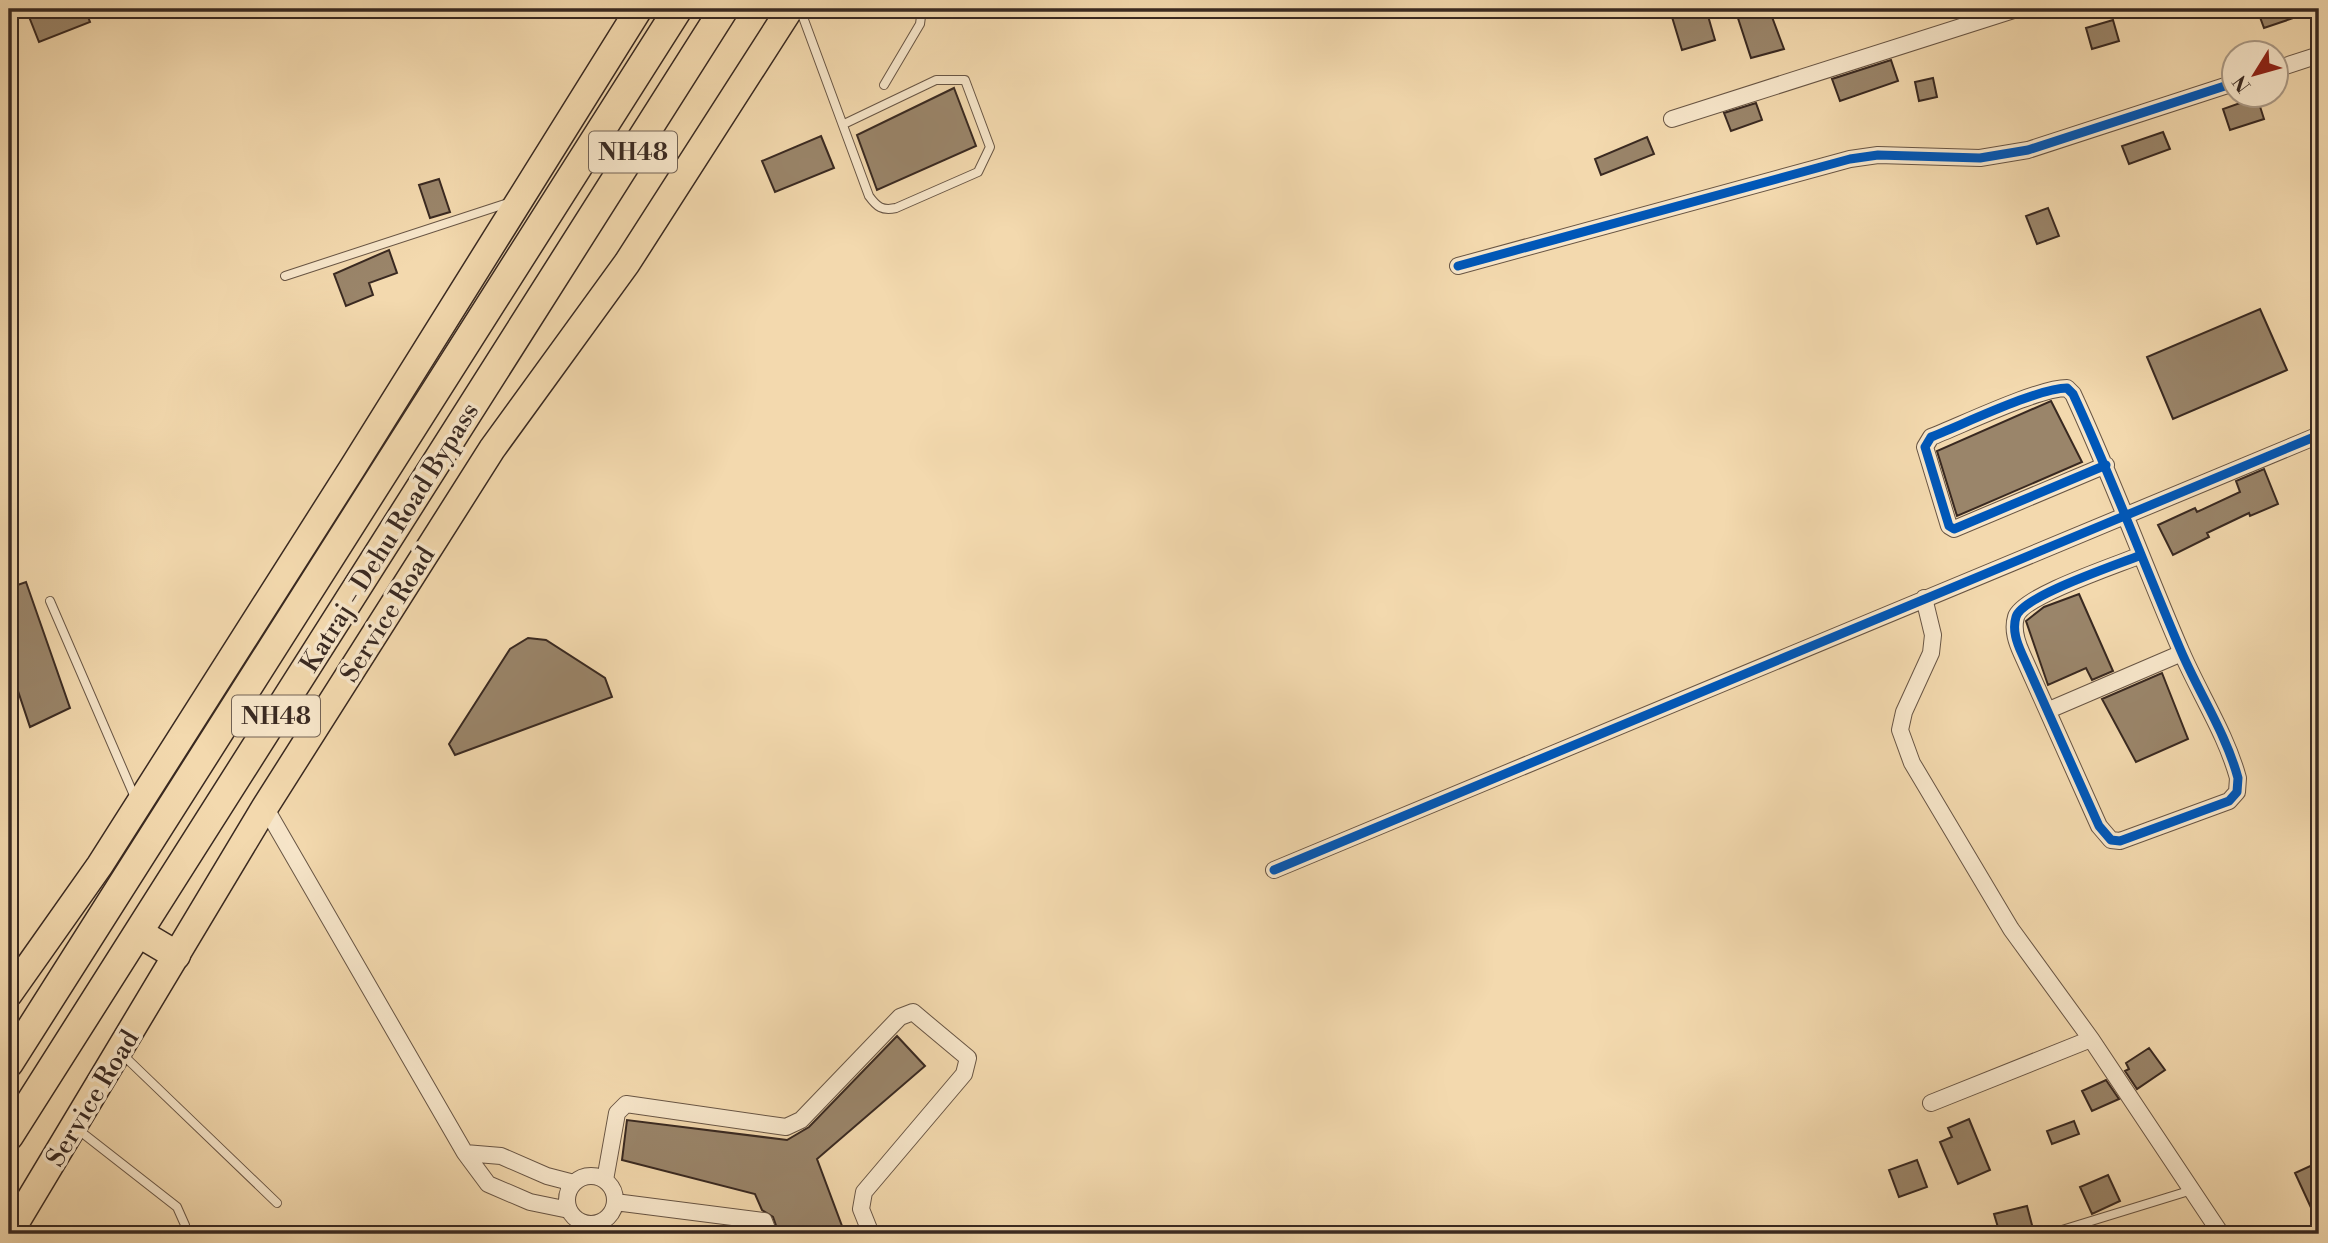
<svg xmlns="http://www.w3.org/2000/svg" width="2328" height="1243" font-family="'Libre Bodoni',serif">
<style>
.building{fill:#9a856a;stroke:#392921;stroke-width:2}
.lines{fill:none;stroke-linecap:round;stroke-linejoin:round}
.service-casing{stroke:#685544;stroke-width:10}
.minor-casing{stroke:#685544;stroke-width:18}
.primary-casing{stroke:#392921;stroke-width:29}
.trunk-casing{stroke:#392921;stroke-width:31}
.service{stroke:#f7e6ca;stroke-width:8}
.minor{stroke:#f7e6ca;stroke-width:16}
.primary{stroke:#f3d9ae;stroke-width:26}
.trunk{stroke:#f3d9ae;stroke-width:28}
.cycleway-casing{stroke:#f7e6ca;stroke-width:13}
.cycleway{stroke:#0057b8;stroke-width:9}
.labels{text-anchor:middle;stroke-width:7;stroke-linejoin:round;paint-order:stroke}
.shield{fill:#f7e6ca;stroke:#726254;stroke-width:2}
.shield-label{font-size:24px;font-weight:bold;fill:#392921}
.street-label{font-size:26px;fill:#392921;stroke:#f7e6ca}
</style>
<rect width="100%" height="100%" fill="#f3d9ae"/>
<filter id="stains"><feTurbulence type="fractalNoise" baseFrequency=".00286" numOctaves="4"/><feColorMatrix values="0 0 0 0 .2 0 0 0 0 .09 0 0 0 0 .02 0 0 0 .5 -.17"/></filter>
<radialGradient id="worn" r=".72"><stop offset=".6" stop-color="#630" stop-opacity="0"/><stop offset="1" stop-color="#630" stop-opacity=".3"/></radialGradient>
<path class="building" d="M26,9H85L90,22L39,42Z
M1706,9L1715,40L1682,50L1672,17Z
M1735,9H1769L1784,49L1751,58Z
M2257,9H2313L2314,11L2264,28Z
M2113,20L2119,41L2092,49L2086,28Z
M1891,60L1898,81L1840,101L1832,79Z
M1933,78L1937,97L1919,101L1915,82Z
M954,88L976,146L877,190L857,135Z
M2257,97L2264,119L2230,130L2223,109Z
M1756,103L1762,120L1731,131L1724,113Z
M2163,132L2170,149L2129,164L2122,146Z
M821,136L834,168L775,192L762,161Z
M1647,137L1654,154L1601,175L1595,159Z
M439,179L450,212L430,218L419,185Z
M2048,208L2059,236L2037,244L2026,216Z
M389,250L397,273L369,283L373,295L346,306L334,274Z
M2260,309L2287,370L2173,419L2147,357Z
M2051,401L2082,462L1957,516L1937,451Z
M2264,469L2278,504L2250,516L2249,513L2207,533L2209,537L2173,555L2158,525L2195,508L2197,512L2240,492L2236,481Z
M26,582L70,708L30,727L9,664V588Z
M2079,594L2113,671L2092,680L2086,668L2048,685L2026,621L2044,607Z
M528,638L546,640L605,678L612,697L455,755L449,744L510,649Z
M2162,673L2188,739L2136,762L2102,699Z
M897,1036L925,1066L817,1159L845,1234H779L773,1217L762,1210L755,1194L622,1160L627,1120L787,1140L809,1127Z
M2149,1048L2165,1070L2137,1089L2125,1071L2129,1069L2126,1063Z
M2106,1080L2119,1099L2092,1111L2082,1091Z
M1969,1119L1990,1170L1958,1184L1940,1142L1952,1137L1948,1128Z
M2074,1121L2079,1134L2052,1144L2047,1131Z
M1917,1160L1927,1187L1899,1197L1889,1170Z
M2319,1162V1225L2295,1173Z
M2108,1175L2120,1201L2092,1214L2080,1187Z
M2027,1206L2033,1229L2000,1234L1994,1214Z"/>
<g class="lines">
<g class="service-casing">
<path id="service" d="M800,9L869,196C877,207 882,211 896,208L978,172L990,147L965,80H936L844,124
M884,85L920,24L922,9
M285,276L508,203
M50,601L136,800
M123,1055L277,1203
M76,1128L177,1207L185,1225L184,1234
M2049,1234L2192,1190"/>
</g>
<g class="minor-casing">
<path id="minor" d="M2276,69L2319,55
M1672,119L2017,9
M1458,266L1850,159L1878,155L1980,158L2028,150L2234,83
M2106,465L1954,529L1949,526L1925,447L1931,437C1962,425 2038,388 2067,388L2073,394C2112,478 2144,565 2181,651C2199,693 2226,734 2238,778L2237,792L2229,801L2120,841L2111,840L2099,826L2022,654C2017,643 2012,630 2016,617C2022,596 2117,565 2141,555
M1924,598L1933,635L1931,653L1904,712L1900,730L1912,763L2011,929L2091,1039L2221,1234
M2049,710L2182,653
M265,807L465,1153
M1274,870L2319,435
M1931,1103L2091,1039
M567 1200a24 24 0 1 1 48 0a24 24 0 1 1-48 0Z
M605,1180L617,1113L626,1104L786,1127L801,1120L900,1017L913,1012L968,1058L964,1074L864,1192L861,1209L871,1234
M615,1202L764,1221L769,1234
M569,1210L530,1202L488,1184L465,1153L501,1156L547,1176L574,1183"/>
</g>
<g class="primary-casing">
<path id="primary" d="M9,994L100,865L353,467L639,9
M9,1234L265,807L492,449L627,263L790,9"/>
</g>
<g class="trunk-casing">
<path id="trunk" d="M139,933L176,955
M9,1063L678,9
M9,1136L724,9"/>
</g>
<use href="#service" class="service"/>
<use href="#minor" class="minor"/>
<use href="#primary" class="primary"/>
<use href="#trunk" class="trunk"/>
<g class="cycleway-casing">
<path id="cycleway" d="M1458,266L1850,159L1878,155L1980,158L2028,150L2234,83
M2106,465L1954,529L1949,526L1925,447L1931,437C1962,425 2038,388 2067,388L2073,394C2112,478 2144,565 2181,651C2199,693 2226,734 2238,778L2237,792L2229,801L2120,841L2111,840L2099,826L2022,654C2017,643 2012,630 2016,617C2022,596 2117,565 2141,555
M1274,870L2319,435"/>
</g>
<use href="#cycleway" class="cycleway"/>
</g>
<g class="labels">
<g class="shield">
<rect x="589" y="131.5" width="88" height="41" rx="5"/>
<rect x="232" y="695.5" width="88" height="41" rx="5"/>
</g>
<g class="shield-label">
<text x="633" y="160">NH48</text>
<text x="276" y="724">NH48</text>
</g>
<g class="street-label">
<text transform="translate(389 537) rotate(-58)" y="9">Katraj - Dehu Road Bypass</text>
<text transform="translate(387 614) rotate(-58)" y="9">Service Road</text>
<text transform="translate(92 1098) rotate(-59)" y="9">Service Road</text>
</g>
</g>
<rect width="2328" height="1243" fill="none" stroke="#f3d9ae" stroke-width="35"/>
<rect x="10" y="10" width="2307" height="1222" fill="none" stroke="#392921" stroke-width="3.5"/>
<rect x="18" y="18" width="2293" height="1208" fill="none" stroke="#392921" stroke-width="2"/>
<g transform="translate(2255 74) rotate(233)"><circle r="33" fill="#f7e6ca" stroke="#ab9a86" stroke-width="2"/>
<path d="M0-5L12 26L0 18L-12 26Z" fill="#8f2418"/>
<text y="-10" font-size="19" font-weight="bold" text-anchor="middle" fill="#392921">N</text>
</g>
<rect width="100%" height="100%" filter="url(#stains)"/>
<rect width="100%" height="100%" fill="url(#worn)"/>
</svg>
